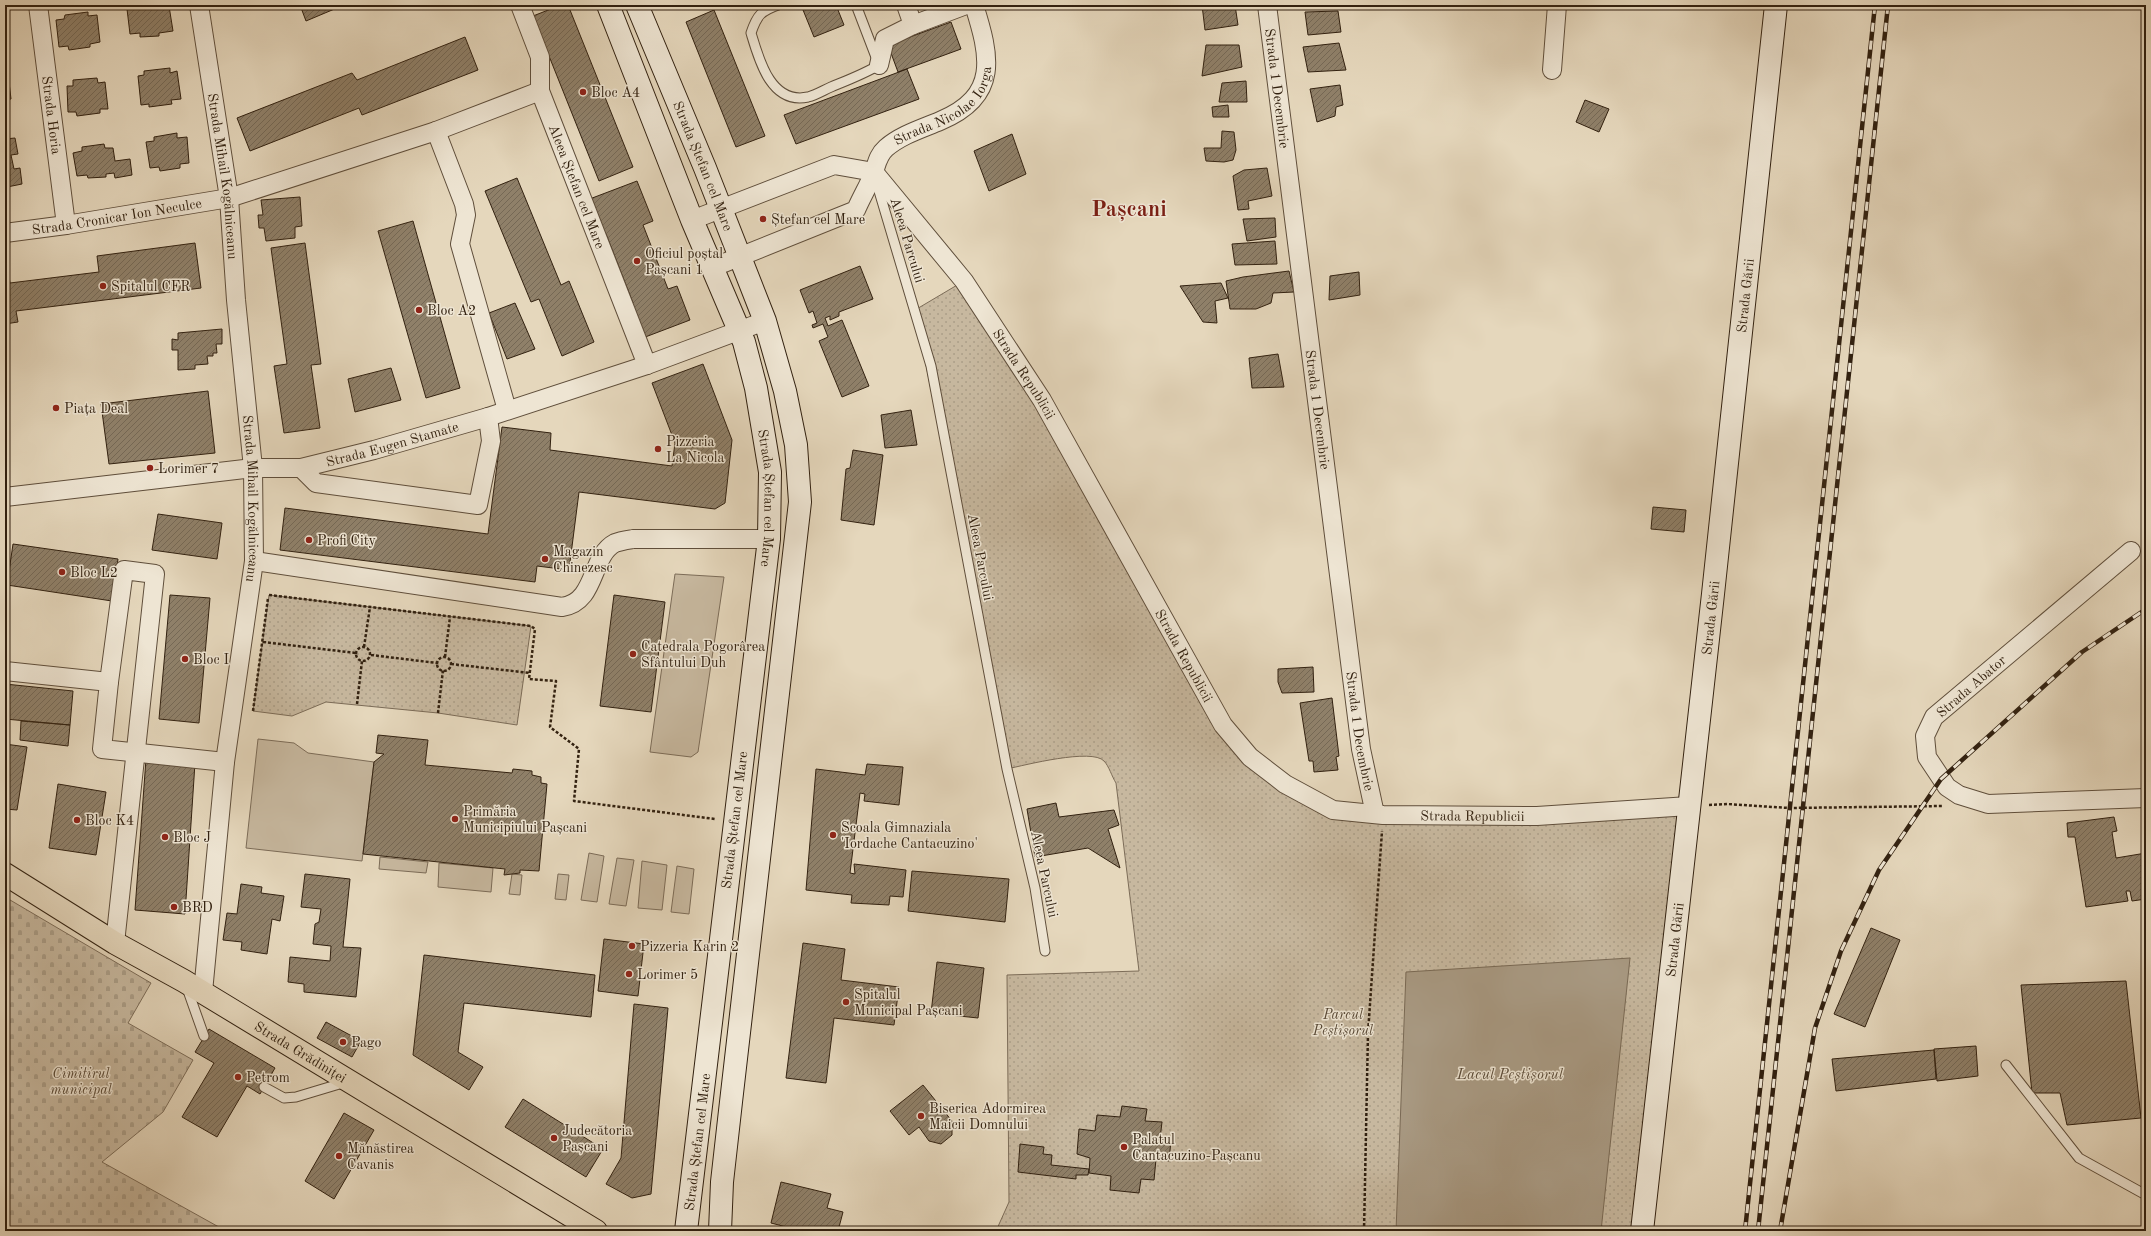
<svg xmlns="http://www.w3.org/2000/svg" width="2151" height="1236" font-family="'Old Standard TT',serif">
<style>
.grass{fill:#c7b89f;stroke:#7c6c58}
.cemetery{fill:url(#cemetery-stones);stroke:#7c6c58}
.park{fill:url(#park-dots);stroke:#7c6c58}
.water{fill:#a89982;stroke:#796954}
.building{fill:url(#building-hatch);stroke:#322110}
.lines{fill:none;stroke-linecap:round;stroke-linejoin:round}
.lane-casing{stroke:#5f4e3b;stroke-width:11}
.street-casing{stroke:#5f4e3b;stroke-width:20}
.secondary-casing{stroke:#322110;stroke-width:24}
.primary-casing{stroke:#322110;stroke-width:24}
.path{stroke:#322110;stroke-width:2.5;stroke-dasharray:3 2;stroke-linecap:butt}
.lane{stroke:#eee5d3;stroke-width:9}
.street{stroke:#eee5d3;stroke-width:18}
.secondary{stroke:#eee5d3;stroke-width:22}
.primary{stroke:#e5d7bc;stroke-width:22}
.rail-casing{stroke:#322110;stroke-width:4.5}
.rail{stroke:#eee5d3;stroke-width:3;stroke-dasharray:9;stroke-linecap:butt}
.poi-dot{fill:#8f2418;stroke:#eee5d3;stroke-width:1.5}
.labels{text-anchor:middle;stroke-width:3;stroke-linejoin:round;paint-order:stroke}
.street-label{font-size:14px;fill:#322110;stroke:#eee5d3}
.poi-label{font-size:14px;fill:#322110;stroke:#eee5d3;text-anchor:start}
.park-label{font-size:14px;font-style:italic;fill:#574734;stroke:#eee5d3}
.water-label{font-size:15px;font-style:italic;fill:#5b4b38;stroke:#eee5d3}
.town-label{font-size:22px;font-weight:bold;fill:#7a1f14;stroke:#eee5d3}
</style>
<defs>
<pattern id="cemetery-stones" width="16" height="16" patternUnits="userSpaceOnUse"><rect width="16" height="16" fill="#c7b89f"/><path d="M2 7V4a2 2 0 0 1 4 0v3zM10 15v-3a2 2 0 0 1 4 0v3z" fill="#ab9e88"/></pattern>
<pattern id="park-dots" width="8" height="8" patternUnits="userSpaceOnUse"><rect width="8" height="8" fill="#c7b89f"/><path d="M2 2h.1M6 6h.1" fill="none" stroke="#ab9e88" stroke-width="1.8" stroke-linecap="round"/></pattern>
<pattern id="building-hatch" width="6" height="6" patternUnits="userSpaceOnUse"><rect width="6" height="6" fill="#8f8069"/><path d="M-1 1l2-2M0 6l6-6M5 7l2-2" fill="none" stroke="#756855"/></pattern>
</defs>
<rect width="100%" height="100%" fill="#e5d7bc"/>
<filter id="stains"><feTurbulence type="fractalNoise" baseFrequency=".005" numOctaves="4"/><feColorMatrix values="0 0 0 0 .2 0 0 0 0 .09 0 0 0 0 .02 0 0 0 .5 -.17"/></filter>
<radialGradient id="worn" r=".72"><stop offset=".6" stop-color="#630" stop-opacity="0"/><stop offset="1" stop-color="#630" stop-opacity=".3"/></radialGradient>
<path class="grass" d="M675,574L724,577L698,752L691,757L650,752Z
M258,739L294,743L308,753L374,762L362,861L246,848Z
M589,853L604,856L597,902L581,900Z
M380,857L428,862L426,873L379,869Z
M617,858L634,860L626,906L609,904Z
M642,861L667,865L662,910L638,908Z
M439,863L493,868L491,892L438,887Z
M677,866L694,869L689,914L671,912Z
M512,874L522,875L520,895L509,894Z
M558,874L569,875L566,900L555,899Z"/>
<path class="cemetery" d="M5,897L151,983L128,1023L193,1060L163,1112L102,1162L226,1231H5Z"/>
<path class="park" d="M964,281L1223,725L1333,810L1689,806L1642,1231H996L1009,1202L1007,975L1139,971L1116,783C1112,777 1109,766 1104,761C1092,748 1025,765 1007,769L915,310Z
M269,595L531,626L517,725L438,713L326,702L292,716L253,711Z"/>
<path class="water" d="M1630,958L1601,1231H1396L1406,972Z"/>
<path class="building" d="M135,5L169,6L173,31L159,33V36L140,37V33L130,34L127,9L134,8Z
M300,5H344L306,21Z
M561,5H568L633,167L599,181L533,16Z
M801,5H836L844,25L814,37Z
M1202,5H1235L1238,25L1205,30Z
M714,10L765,136L736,147L686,22Z
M1338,11L1341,32L1308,35L1305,12Z
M88,12V16L97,15L100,42L90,44V47L69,50L68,46L59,47L56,20L64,19L65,15Z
M951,22L961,49L898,72L888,45Z
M465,37L478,70L362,115L359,108L250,151L237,118L352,73L357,80Z
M1339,43L1346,70L1308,72L1303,47Z
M1206,45H1239L1242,67L1202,76Z
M5,51L7,66L5,67Z
M170,68V73L177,71L181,99L171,100L172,104L149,107V104L141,105L138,76L144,75V71Z
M907,69L919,99L796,144L784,115Z
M97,78L98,83L105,82L108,109H100V113L77,116L76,112H68L67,86H73V80Z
M1246,81L1247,102H1219L1222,83Z
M5,82H9L11,99L5,100Z
M1340,85L1343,105L1336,107L1335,116L1317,122L1310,89Z
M1585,100L1609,109L1599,132L1576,122Z
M1228,105L1229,117H1213L1212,107Z
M1222,131L1234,132L1236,150L1233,160L1224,162L1206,161L1204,148H1221Z
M177,133V138L187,137L189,163L180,164V168L160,171L159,167L150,168L146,142L154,141V137Z
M1012,134L1026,174L989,191L974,151Z
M15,138L18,154L11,155L14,169L20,168L22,184L7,187V191L5,192V139Z
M104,144L105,148H113L115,161L130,159L132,175L115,178L114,173L106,174V177L88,178L87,175L77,176L73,153L82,151V147Z
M1267,168L1272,196L1248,201L1249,209L1238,210L1233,176L1244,170Z
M517,178L561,285L569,281L594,342L562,356L539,299L531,302L485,191Z
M637,181L653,221L643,225L668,289L677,286L690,320L640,339L627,305L633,303L606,234L601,235L587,200Z
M300,197L302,226L295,227V238L266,241L264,228H259L258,215H263L261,200Z
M1275,218L1276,237L1247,241L1243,219Z
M413,221L460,388L426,398L378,231Z
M1275,241L1277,264L1235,265L1232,244Z
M195,243L201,288L16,311L18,322L5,324V252L10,283L99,272L97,256Z
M305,243L321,364L311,365L320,428L284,433L274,366L287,364L271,248Z
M860,266L873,299L839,312V316L830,320V316L825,318L828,326L842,320L869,386L842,397L819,341L828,337L823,324L813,328L812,325L817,323L813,311L809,313L800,290Z
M1289,271L1294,292L1273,293L1271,303L1256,309H1230L1226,281L1243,277Z
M1359,272L1360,295L1329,300L1330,276Z
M1221,283L1228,298L1215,301L1217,323L1203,322L1180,286Z
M515,303L535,349L507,359L489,313Z
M222,329V344H216L217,353H213V356H207L208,364L195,365V369L178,370V350H172V339L178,340V333Z
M1278,354L1284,387L1252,388L1249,358Z
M703,364L732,440L725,503L715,509L579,492L569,570L537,566L535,582L280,550L285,508L488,534L502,427L551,433L550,450L672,466L675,443L652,383Z
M391,368L401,400L355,412L348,379Z
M208,391L215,453L109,464L101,404Z
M911,410L917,445L885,448L881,415Z
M853,450L883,455L874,525L841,520L846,469L850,468Z
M1653,507L1686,510L1684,532L1651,529Z
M158,514L222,523L217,559L152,550Z
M13,544L118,559L112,601L7,585Z
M170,595L210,598L199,723L159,719Z
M614,595L665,602L651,712L600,706Z
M1313,667L1314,692L1282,693L1278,682V669Z
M5,684L73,691L70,725L5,719Z
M1332,698L1339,756L1336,757L1338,770L1314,772L1313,761H1309L1300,703Z
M21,721L70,725L68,746L20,740Z
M378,735L428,740L425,765L512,773L513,769L532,771V775L541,777V783L547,784L539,871L520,870V873L504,875L505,869L363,854L374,762L384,754L376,753Z
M5,744L27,747L17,810L5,809Z
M146,759L195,763L185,914L135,910Z
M867,764L903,767L899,805L864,801L865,794L860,793L850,873L855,874L854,864L906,870L903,897L890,896L889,905L851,903L852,895L806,890L816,769L865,775Z
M58,784L106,792L96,855L49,848Z
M1056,803L1059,817L1114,810L1119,825L1108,829L1120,868L1088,848L1035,857L1027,809Z
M2114,817L2117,831L2112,832L2116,858L2146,853V899L2132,901L2130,891H2126L2128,901L2086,907L2075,837H2068L2067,823Z
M912,871L1009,879L1005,922L908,911Z
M305,874L350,879L343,947L361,948L356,997L304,992V984L288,982L290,957L330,961L331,946L313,944L315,924L319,922L321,909L301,907Z
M241,884L262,887L261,893L284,896L280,921L272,919L267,954L241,950L242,942L223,940L227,913L237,914Z
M1871,928L1900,940L1865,1027L1834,1014Z
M604,939L644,944L638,996L598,991Z
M803,943L845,949L841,980L899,987L894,1025L834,1018L826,1083L786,1078Z
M424,955L595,975L591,1017L464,1003L458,1052L483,1067L469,1090L413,1055Z
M937,962L984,968L978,1018L931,1013Z
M2126,981L2141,1118L2067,1125L2060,1093H2032L2021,985Z
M634,1004L668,1008L651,1194L632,1198L606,1184L621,1158Z
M326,1022L361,1041L352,1057L317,1038Z
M209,1029L275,1068L260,1094L247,1086L217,1137L182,1117L214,1063L195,1052Z
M1976,1046L1978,1076L1937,1081L1934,1049Z
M1934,1050L1936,1079L1836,1091L1832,1059Z
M923,1085L952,1121V1135L941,1144L929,1141L919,1127L909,1135L890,1111Z
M523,1099L603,1149L586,1177L505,1127Z
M1122,1106L1147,1109L1145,1121L1162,1122L1160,1139L1171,1140L1169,1161L1156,1159L1154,1180L1141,1179L1139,1193L1110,1190L1111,1176L1089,1173L1090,1158L1077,1154L1079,1129L1095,1131L1097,1115L1120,1117Z
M344,1113L374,1130L334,1199L305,1181Z
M1020,1144L1044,1147L1043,1154L1052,1155L1051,1165L1089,1169L1088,1175H1076V1179L1018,1172Z
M781,1182L831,1194L827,1208L843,1212L838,1231H802L771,1223Z"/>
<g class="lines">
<g class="lane-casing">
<path id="lane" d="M778,5C761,11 757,15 751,33C759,60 771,105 808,97C816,95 824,90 831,87C848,80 864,74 879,65L856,5
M876,181L931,366L1007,769L1035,888L1045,951
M187,988L204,1036
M2006,1065L2079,1158L2146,1195
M264,1087L284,1098L296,1097L346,1082"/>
</g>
<g class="street-casing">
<g id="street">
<path id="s1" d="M38,5L66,225"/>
<path id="s2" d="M199,5L229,198L236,300L253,468L254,561L225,762L203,992"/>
<path id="s3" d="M520,5L540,57V91L647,365"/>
<path id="s4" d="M1267,5L1361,749L1375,814"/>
<path d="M913,25L966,5"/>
<path d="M879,65L885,39L913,25L906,5"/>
<path d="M1552,70L1557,5"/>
<path d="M436,131L464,204L466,215L460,244L507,410"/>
<path id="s5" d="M874,172L964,281L1042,400L1223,725L1250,757L1285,784L1333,810L1383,815L1537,816L1689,806"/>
<path d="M692,220L834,165L874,172"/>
<path id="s6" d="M5,233L66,225L229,198L436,131L540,91"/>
<path id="s7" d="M714,267L856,210C861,198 869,185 874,172C877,163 878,155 886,148C901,135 921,129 940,121C1000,96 990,56 974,5"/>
<path d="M301,468L316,483L478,505L491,441L488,417"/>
<path id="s8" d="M5,497L253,468H301L374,450L488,417L647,365L765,321"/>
<path d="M2131,551L1934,717L1925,736L1927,757L1947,787L1959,795L1988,804L2146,798"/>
<path d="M254,561L562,607C597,602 590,556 615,543C620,541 627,540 633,539H769"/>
<path d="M5,671L109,682L102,749L225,762"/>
<path d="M109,682L124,570L155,574L115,943"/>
</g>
</g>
<g class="secondary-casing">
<g id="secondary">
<path id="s9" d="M608,5L692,220L744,342L756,388L770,472L769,539L686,1231"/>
<path id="s10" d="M637,5L705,168L765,321L785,391L796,445L800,502L731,1102L722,1182L720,1231"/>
<path id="s11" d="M1642,1231L1713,594L1776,5"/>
</g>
</g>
<g class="primary-casing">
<g id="primary">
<path id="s12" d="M5,874L115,943L184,981L596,1231"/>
</g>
</g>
<path class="path" d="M269,595L531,626L535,629L529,679L556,681L550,727L579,749L574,801L715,819
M263,642L356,653
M356 654a7 7 0 1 1 14 0a7 7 0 1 1-14 0Z
M364,647L370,607
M371,655L437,663
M445,657L450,617
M437 664a7 7 0 1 1 14 0a7 7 0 1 1-14 0Z
M451,664L530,673
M357,704L362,661
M253,711L268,598
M438,713L443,670
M1709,805L1727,804L1789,808L1943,806
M1364,1231L1368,1033L1382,831"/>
<use href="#lane" class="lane"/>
<use href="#street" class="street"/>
<use href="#secondary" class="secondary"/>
<use href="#primary" class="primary"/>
<g class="rail-casing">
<path id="rail" d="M1745,1231L1875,5
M1758,1231L1888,5
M1780,1231L1815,1028L1841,951L1879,870L1941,779L2082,652L2146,609"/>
</g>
<use href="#rail" class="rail"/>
</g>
<g class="poi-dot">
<circle cx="583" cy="92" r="4"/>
<circle cx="763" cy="219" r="4"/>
<circle cx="637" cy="261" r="4"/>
<circle cx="103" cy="286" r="4"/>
<circle cx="419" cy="310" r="4"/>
<circle cx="56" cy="408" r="4"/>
<circle cx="658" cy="449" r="4"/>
<circle cx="150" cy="468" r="4"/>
<circle cx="309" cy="540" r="4"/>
<circle cx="545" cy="559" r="4"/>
<circle cx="62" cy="572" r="4"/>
<circle cx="633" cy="654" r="4"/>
<circle cx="185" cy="659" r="4"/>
<circle cx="455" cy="819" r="4"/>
<circle cx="77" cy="820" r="4"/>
<circle cx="833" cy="835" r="4"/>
<circle cx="165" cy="837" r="4"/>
<circle cx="174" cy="907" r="4"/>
<circle cx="632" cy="946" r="4"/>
<circle cx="629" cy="974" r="4"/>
<circle cx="846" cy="1002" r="4"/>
<circle cx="343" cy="1042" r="4"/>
<circle cx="238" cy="1077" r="4"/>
<circle cx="921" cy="1116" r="4"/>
<circle cx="554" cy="1138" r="4"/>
<circle cx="1124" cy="1147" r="4"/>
<circle cx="339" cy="1156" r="4"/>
</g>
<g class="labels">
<g class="street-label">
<text dy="5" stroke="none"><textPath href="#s4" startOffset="84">Strada 1 Decembrie</textPath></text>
<text dy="5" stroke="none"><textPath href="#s7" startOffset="296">Strada Nicolae Iorga</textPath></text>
<text dy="5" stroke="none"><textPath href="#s1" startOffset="111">Strada Horia</textPath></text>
<text dy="5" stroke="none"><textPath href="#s10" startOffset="174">Strada Ștefan cel Mare</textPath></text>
<text dy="5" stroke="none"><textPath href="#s2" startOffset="173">Strada Mihail Kogălniceanu</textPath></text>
<text dy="5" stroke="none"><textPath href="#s3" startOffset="192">Aleea Ștefan cel Mare</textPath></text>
<text dy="5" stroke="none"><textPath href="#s6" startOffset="113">Strada Cronicar Ion Neculce</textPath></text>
<text transform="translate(908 240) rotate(73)" y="5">Aleea Parcului</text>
<text dy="5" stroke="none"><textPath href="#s11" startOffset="941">Strada Gării</textPath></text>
<text dy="5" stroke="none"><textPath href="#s5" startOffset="252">Strada Republicii</textPath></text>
<text dy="5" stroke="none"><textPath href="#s4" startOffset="408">Strada 1 Decembrie</textPath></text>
<text dy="5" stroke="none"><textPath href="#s8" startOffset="392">Strada Eugen Stamate</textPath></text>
<text dy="5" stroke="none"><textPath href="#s9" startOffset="522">Strada Ștefan cel Mare</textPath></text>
<text dy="5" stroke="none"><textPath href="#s2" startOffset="497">Strada Mihail Kogălniceanu</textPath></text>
<text transform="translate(981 557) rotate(79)" y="5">Aleea Parcului</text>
<text dy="5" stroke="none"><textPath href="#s11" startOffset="617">Strada Gării</textPath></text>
<text dy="5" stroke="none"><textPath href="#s5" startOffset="576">Strada Republicii</textPath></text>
<text transform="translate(1971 686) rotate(-41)" y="5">Strada Abator</text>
<text dy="5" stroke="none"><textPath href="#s4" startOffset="732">Strada 1 Decembrie</textPath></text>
<text dy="5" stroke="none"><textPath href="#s5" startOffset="936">Strada Republicii</textPath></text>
<text transform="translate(734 820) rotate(-83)" y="5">Strada Ștefan cel Mare</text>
<text transform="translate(1045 874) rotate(78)" y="5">Aleea Parcului</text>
<text dy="5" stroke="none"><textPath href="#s11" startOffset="293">Strada Gării</textPath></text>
<text dy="5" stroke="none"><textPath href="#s12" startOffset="345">Strada Grădiniței</textPath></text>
<text transform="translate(697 1142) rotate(-83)" y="5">Strada Ștefan cel Mare</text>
</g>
<g class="poi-label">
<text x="591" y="97">Bloc A4</text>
<text x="771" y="224">Ștefan cel Mare</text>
<text x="645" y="258">Oficiul poștal<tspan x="645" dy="16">Pașcani 1</tspan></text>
<text x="111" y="291">Spitalul CFR</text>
<text x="427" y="315">Bloc A2</text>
<text x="64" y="413">Piața Deal</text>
<text x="666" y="446">Pizzeria<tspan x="666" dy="16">La Nicola</tspan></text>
<text x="158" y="473">Lorimer 7</text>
<text x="317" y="545">Profi City</text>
<text x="553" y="556">Magazin<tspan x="553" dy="16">Chinezesc</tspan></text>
<text x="70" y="577">Bloc L2</text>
<text x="641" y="651">Catedrala Pogorârea<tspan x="641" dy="16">Sfântului Duh</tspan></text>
<text x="193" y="664">Bloc I</text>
<text x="463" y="816">Primăria<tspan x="463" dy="16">Municipiului Pașcani</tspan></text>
<text x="85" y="825">Bloc K4</text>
<text x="841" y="832">Scoala Gimnaziala<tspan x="841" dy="16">'Iordache Cantacuzino'</tspan></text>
<text x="173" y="842">Bloc J</text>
<text x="182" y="912">BRD</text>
<text x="640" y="951">Pizzeria Karin 2</text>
<text x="637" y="979">Lorimer 5</text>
<text x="854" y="999">Spitalul<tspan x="854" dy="16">Municipal Pașcani</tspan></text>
<text x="351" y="1047">Pago</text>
<text x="246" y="1082">Petrom</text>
<text x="929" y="1113">Biserica Adormirea<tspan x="929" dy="16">Maicii Domnului</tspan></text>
<text x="562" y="1135">Judecătoria<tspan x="562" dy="16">Pașcani</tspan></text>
<text x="1132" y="1144">Palatul<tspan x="1132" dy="16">Cantacuzino-Pașcanu</tspan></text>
<text x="347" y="1153">Mănăstirea<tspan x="347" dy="16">Cavanis</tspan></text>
</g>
<g class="park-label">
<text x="1343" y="1019">Parcul<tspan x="1343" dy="16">Peștișorul</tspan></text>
<text x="81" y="1078">Cimitirul<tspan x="81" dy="16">municipal</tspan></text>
</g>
<g class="water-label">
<text x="1510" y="1079">Lacul Peștișorul</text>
</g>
<g class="town-label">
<text x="1129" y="216">Pașcani</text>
</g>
</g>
<rect width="2151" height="1236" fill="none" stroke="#e5d7bc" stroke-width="20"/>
<rect x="6" y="6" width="2139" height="1224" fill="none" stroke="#322110" stroke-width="2"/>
<rect x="10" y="10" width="2131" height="1216" fill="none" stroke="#322110"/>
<rect width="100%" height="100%" filter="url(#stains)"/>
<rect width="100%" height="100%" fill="url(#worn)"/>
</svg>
